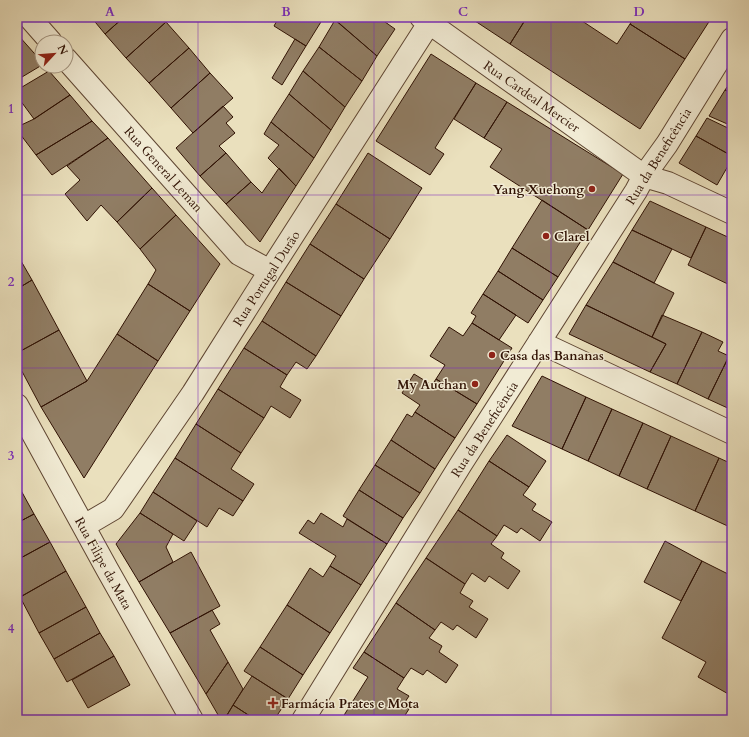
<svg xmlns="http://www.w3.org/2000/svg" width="749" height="737" font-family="Cardo,serif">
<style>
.building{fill:#907d64;stroke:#2f1103}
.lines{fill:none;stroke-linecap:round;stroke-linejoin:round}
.street-casing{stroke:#5e4532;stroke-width:24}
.street{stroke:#f1ebd4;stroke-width:22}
.grid{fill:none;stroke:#7b2cbf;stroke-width:1;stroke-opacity:0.55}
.poi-dot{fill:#8f2418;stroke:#f1ebd4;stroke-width:1.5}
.labels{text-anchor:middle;stroke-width:3;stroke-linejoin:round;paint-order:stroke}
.street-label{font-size:13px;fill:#2f1103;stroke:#f1ebd4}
.poi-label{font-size:13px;font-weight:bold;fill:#2f1103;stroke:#f1ebd4;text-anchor:start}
.neatline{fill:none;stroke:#7b2cbf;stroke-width:1.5}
.grid-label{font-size:13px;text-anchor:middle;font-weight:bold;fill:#7b2cbf}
</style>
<rect width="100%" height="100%" fill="#eae0bd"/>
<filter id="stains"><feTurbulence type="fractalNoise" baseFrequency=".005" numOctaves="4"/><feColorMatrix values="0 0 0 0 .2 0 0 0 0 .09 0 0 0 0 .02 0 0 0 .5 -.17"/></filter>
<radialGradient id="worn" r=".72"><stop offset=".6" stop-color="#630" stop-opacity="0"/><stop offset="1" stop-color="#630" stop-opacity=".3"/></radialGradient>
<path class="building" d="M91,17H124L105,34Z
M124,17H161L166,22L126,58L105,34Z
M279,17H324L306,46L274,26Z
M332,17H378L395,29L377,56Z
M469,17H527L510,44Z
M527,17H576L617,44L630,24L685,59L640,129L510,44Z
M634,17H712L685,59L630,24Z
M335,20L377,56L362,81L319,47Z
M166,22L189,48L149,83L126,58Z
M18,35L42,62V65L17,80V36Z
M295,39L306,46L282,85L272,78Z
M319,47L362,81L345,107L303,71Z
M189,48L210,73L171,108L149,83Z
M431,54L476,83L435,148L444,154L430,175L376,141Z
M49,71L70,95L34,119L17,96V90Z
M303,71L345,107L331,130L289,94Z
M210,73L233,98L193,133L171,108Z
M732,80V93L725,90Z
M476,83L507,102L484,138L454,119Z
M725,90L732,93V126L709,116Z
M289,94L331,130L314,158L271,122Z
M70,95L92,121L36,155L17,130V127L34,119Z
M507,102L623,174L588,230L490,167L502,149L484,138Z
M223,106L233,117L226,123L235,133L219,146L226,153L200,176L176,148Z
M707,118L732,130V156L696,136Z
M92,121L108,138L52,175L36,155Z
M271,122L314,158L296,186L268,158L279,145L264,134Z
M696,136L732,156V159L717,185L679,163Z
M108,138L152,188L117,222L101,205L87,221L65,194L80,180L67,166Z
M226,153L251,182L226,204L200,176Z
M368,153L422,188L390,239L336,204Z
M279,168L296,186L260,242L226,204L251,182L262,193Z
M152,188L176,215L140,249L117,222Z
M542,200L588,230L558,277L512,248Z
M650,201L706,227L691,258L632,230Z
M336,204L390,239L364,279L310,244Z
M176,215L220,264L190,311L148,284L156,270L140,249Z
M706,227L732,239V286L688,265Z
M632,230L672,249L654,283L613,262Z
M310,244L364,279L341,316L286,282Z
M512,248L558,277L543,300L498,271Z
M17,254L32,280L17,289Z
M613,262L654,283L674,293L652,337L586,305Z
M498,271L543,300L528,323L483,294Z
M32,280L59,330L17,353V289Z
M286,282L341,316L316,356L262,321Z
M148,284L190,311L158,361L117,334Z
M483,294L516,315L499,340L472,323L476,316L471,313Z
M586,305L666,344L650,372L569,334Z
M662,315L702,332L677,384L650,372L666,344L652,337Z
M262,321L316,356L307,369L296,362L287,375L244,348Z
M472,323L512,348L477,404L436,379L445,365L430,356L449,327L463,336Z
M59,330L87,381L41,407L17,362V353Z
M702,332L723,342L718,351L729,356L708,399L677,384Z
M117,334L158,361L84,478L41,407L87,381Z
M244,348L287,375L280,387L301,400L290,418L271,406L264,418L218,389Z
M729,356L732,357V410L708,399Z
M414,374L432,385L436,379L477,404L455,438L415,412L420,405L402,393Z
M542,376L586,397L562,449L512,426Z
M218,389L264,418L241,453L196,424Z
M586,397L612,409L588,461L562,449Z
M612,409L643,423L619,476L588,461Z
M415,412L455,438L435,469L391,440L407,414L412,417Z
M643,423L671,436L647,489L619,476Z
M196,424L241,453L231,469L254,484L243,501L175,458Z
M507,435L546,461L529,487L489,461Z
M671,436L719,458L695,511L647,489Z
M391,440L435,469L420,493L375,465Z
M175,458L243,501L233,516L219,508L207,527L153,492Z
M719,458L732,464V528L695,511Z
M489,461L529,487L523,495L536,504L532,510L552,522L540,541L521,528L517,533L504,525L497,536L458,510Z
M375,465L420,493L403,518L359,490Z
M18,485L34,514L17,523V486Z
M359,490L403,518L387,544L343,516Z
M153,492L197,521L184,541L140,513Z
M458,510L497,536L491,544L504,553L501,558L520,571L508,589L489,576L485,582L472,573L465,584L426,558Z
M140,513L173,534L166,547L173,562L139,582L116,544Z
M321,513L343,527L347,519L387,544L361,585L330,566L336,556L299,533L308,520L314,524Z
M34,514L50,542L17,560V523Z
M665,541L702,561L681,601L644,582Z
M50,542L66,571L17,599V560Z
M191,552L220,606L170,633L139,582Z
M426,558L465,584L460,593L473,601L469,607L488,619L476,638L457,625L453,630L441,622L435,630L396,603Z
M702,561L732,576V696L698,677L706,662L662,638Z
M330,566L361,585L330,633L287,605L310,568L323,577Z
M66,571L86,607L39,633L20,597Z
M396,603L435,630L429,638L442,646L439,652L458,665L446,683L427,670L423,675L411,668L404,678L364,652Z
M287,605L330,633L303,675L260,647Z
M86,607L100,633L54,659L39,633Z
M212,610L220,624L210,630L228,662L206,694L170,633Z
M100,633L114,656L67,682L54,659Z
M260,647L303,675L288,699L244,671Z
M364,652L404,678L397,689L409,696L403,705L409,709L402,720H341L368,677L353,668Z
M114,656L130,685L88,708L72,680Z
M228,662L243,689L224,720H221L206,694Z
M252,676L288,699L274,720H256L233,705Z
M233,705L256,720H224Z"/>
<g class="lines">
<g class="street-casing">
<path id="street" d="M29,17L51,42
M421,17L644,176L668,183L732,213
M66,59L239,254L270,271
M539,342L732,433
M17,405L107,569L192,720
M84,526L113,509L193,393L270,271L433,17
M303,720L461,464L636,191L644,176L667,144L732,39"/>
</g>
<use href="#street" class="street"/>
</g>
<path class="grid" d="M198,17V720M374,17V720M551,17V720M17,195H732M17,368H732M17,542H732"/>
<g class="poi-dot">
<circle cx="592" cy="189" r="4"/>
<circle cx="546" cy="236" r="4"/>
<circle cx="492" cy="355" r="4"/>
<circle cx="475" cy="384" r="4"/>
<path d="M271 697h4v4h4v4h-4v4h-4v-4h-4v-4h4z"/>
</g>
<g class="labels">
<g class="street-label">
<text transform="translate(532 96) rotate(35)" y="5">Rua Cardeal Mercier</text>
<text transform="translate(658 156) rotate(-58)" y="5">Rua da Beneficência</text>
<text transform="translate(164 169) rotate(48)" y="5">Rua General Leman</text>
<text transform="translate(266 278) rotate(-57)" y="5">Rua Portugal Durão</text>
<text transform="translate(484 429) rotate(-57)" y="5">Rua da Beneficência</text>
<text transform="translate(104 563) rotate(61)" y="5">Rua Filipe da Mata</text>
</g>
<g class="poi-label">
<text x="584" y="194" text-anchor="end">Yang Xuehong</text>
<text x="554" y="241">Clarel</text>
<text x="500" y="360">Casa das Bananas</text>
<text x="467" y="389" text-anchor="end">My Auchan</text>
<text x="281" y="708">Farmácia Prates e Mota</text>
</g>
</g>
<rect width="749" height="737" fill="none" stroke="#eae0bd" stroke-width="44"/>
<g transform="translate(54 54) rotate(64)"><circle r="19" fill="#f1ebd4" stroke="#a39480"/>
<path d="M0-3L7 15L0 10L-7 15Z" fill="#8f2418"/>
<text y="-6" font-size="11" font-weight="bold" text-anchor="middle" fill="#2f1103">N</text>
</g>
<rect x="22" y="22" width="705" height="693" class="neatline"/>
<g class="grid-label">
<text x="110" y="16">A</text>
<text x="286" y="16">B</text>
<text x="463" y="16">C</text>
<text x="639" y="16">D</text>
<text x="11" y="113">1</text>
<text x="11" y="286">2</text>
<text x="11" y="460">3</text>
<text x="11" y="633">4</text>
</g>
<rect width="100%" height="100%" filter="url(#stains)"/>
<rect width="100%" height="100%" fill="url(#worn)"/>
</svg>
